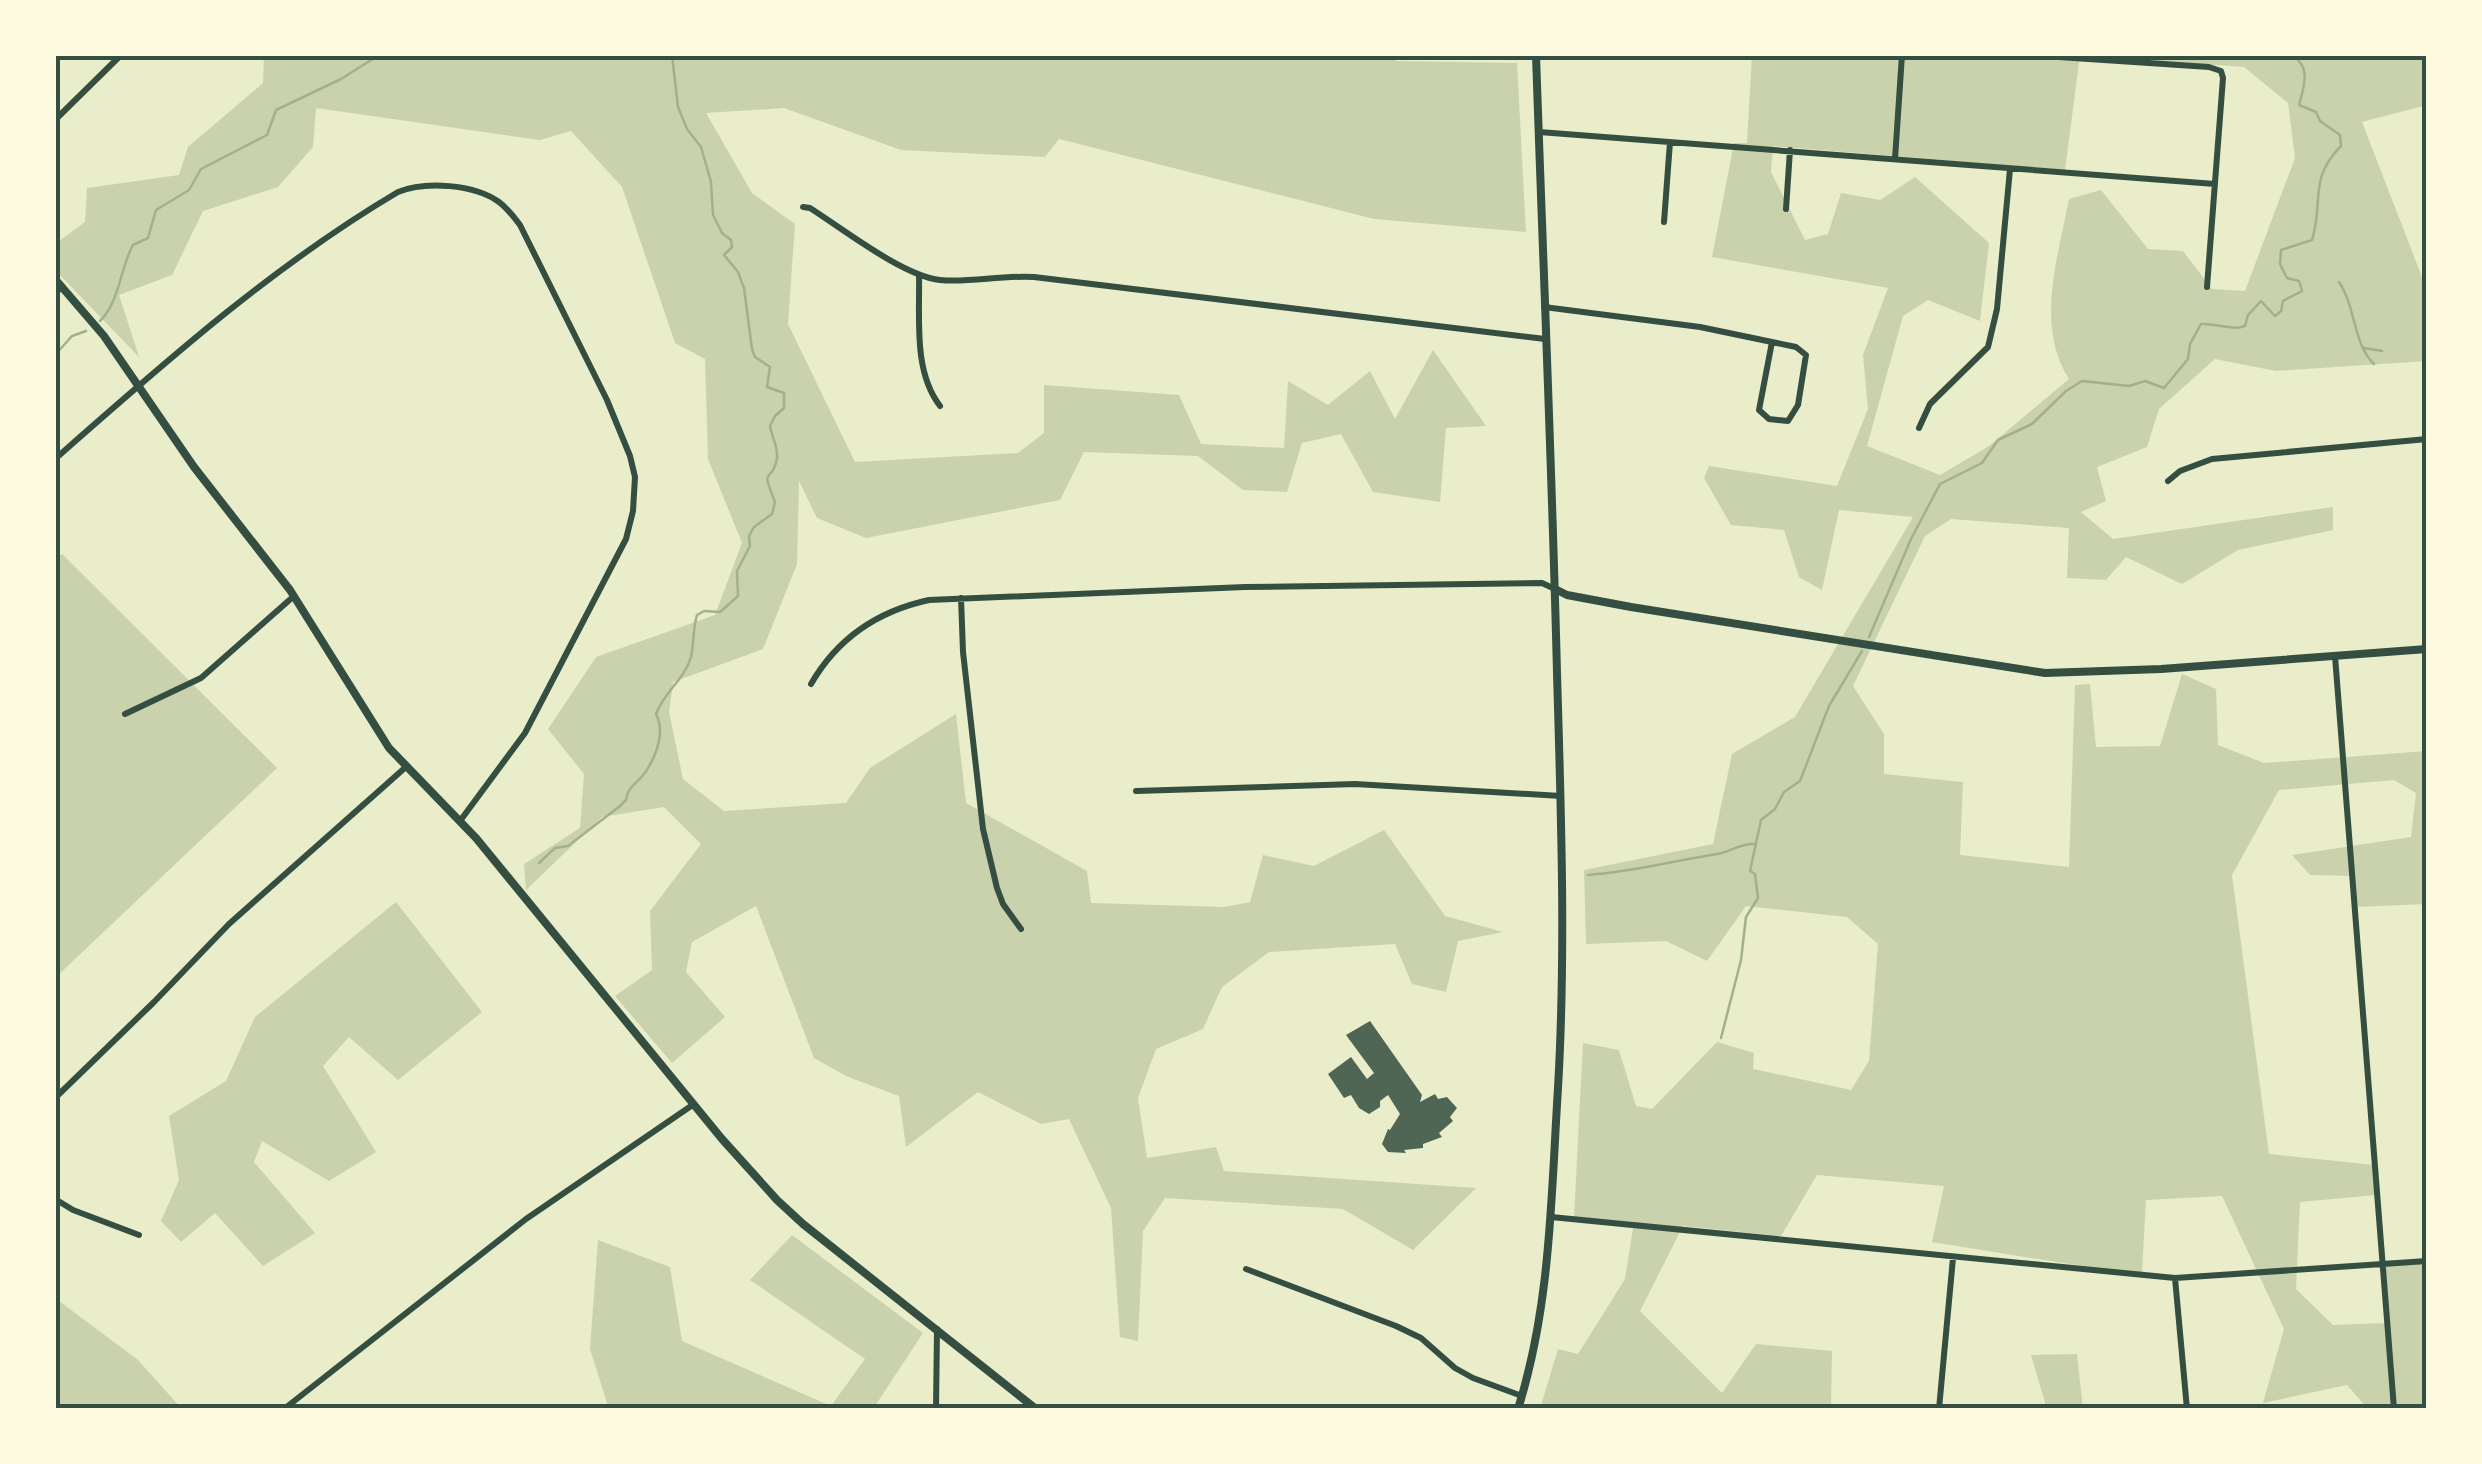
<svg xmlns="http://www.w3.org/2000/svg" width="2482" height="1464" font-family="Helvetica,sans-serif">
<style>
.green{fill:#cad2ad;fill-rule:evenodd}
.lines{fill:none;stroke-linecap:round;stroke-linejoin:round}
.stream{stroke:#a3b18a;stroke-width:2.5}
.building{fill:#4f6655}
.minor{stroke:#344e41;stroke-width:6}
.tertiary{stroke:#344e41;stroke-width:8}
.neatline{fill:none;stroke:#344e41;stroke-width:4}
</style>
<rect width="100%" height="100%" fill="#e9edc9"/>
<path class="green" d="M264,55H1395L1396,61L1517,63L1526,232L1374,219L1059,139L1045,157L901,150L784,108L706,113L752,193L795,224L788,324L855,462L1018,453L1044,433V385L1179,395L1201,444L1284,448L1288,381L1328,405L1370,371L1395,419L1433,350L1486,426L1446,428L1440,502L1373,492L1341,434L1302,443L1287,492L1243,490L1198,456L1084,452L1060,500L866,538L817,518L799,481L797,564L763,649L673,682L669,712L683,779L724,811L846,803L870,768L956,714L966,803L1087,871L1091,903L1224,907L1250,902L1263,855L1314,866L1384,830L1445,916L1503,932L1458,941L1446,992L1412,984L1395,944L1269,952L1222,987L1203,1029L1156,1049L1138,1098L1147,1158L1216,1147L1224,1171L1476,1188L1413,1250L1343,1209L1165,1198L1143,1231L1138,1341L1120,1337L1111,1208L1069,1119L1041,1124L978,1092L906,1147L899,1096L846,1076L814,1058L756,906L692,942L686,972L725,1017L672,1063L615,996L652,970L650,911L701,844L664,807L602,817L526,890L524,864L580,828L584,774L548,729L596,657L715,615L742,543L708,459L705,359L675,343L622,187L571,131L540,140L316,108L313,147L278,187L203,211L172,275L119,295L139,357L55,270V244L85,222L87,188L179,175L188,147L263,83Z
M1752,55H2427V105L2362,122L2427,290V361L2276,371L2215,359L2159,409L2147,447L2097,467L2106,501L2081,512L2113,539L2333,507V530L2238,550L2182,584L2126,557L2106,580L2067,578L2069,528L1951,519L1925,536L1853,686L1884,734V774L1963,782L1960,855L2069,867L2075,685L2090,684L2096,747L2160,746L2182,674L2216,689L2218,745L2264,763L2427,751V904L2354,907L2352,876L2310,875L2292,855L2411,837L2416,793L2394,780L2279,790L2232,875L2269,1154L2375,1165L2376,1195L2300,1202L2296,1289L2333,1325L2386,1323L2381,1261L2427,1259V1409H2368L2347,1385L2263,1403L2284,1329L2222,1196L2146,1200L2142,1273H2125L1932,1242L1944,1186L1817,1175L1781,1236L1683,1226L1640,1311L1722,1393L1756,1344L1832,1351L1831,1409H1540L1558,1349L1578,1354L1625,1279L1634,1222L1574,1217L1583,1043L1619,1050L1636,1106L1652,1109L1717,1042L1754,1053L1753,1069L1851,1090L1869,1061L1878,944L1847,917L1746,906L1707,961L1666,941L1586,944L1584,870L1713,844L1732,754L1795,717L1913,517L1839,510L1822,590L1799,577L1784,530L1731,525L1704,478L1709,466L1837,486L1868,409L1863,355L1888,288L1712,257L1734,143H1747ZM2080,55L2244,67L2288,103L2295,158L2245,291L2212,289L2183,251L2148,249L2101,190L2069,199C2058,257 2035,326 2069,379L1989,446L1940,475L1867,446L1903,316L1928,300L1980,321L1989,243L1915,177L1880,200L1841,193L1828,234L1805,240L1771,172L1773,146L2065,170Z
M62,554L277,768L55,978V559Z
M396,902L482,1012L398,1080L349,1037L323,1066L376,1152L329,1181L262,1141L254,1162L315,1233L263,1266L215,1213L181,1242L161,1221L179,1180L169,1116L226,1081L255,1017Z
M792,1235L923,1333L873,1409H609L590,1349L598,1240L670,1267L682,1341L831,1406L865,1359L750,1280Z
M55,1298L138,1360L182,1409H55Z
M2077,1354L2083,1409H2047L2031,1355Z"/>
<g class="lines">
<path class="stream" d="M2339,282C2356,307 2353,344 2374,364
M100,321C120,301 120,268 133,245L148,238L156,210L189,190L201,169L267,135L276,110L341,79L379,55
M2364,348L2382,351
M55,355L72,336L86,331
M1869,637L1911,539L1940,484L1982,463L1998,440L2032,424L2066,391L2082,381L2129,386L2145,381L2164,388L2188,359L2190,344L2201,324C2216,323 2232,331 2245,326L2248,315L2261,301L2275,316L2281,311L2283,301L2302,291L2299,281L2287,278L2280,264L2281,250L2312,240C2324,202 2308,179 2341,146L2340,135L2320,121L2316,112L2299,105C2304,87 2312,66 2291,55
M539,863L555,848L568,846L620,806L626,800C627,785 641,782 648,768C657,753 665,731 656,714C663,693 685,679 691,657C694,643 693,628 697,615L704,611L720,612L738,596L737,571L750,546L749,536L754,527L772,514L775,502C759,462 772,487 777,458C778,446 772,438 770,426L775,416L784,408V393L767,387L770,367L755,357L752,349L744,288L738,272L724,255L732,247L731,240L722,233L713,215L711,182L701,147L687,129L678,107L672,55
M1588,875C1633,872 1672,861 1717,854C1731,852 1740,843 1754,844
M1721,1038L1741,960L1746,917L1758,898L1755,874L1750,871L1761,820L1775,809L1784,792L1800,781L1829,706L1862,651"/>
</g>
<path class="building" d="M1370,1021L1422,1095L1420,1102L1435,1094L1438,1099L1447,1097L1457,1108L1450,1117L1453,1121L1439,1133L1442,1137L1423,1144V1148L1404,1150L1406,1153L1388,1152L1382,1144L1388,1129L1390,1130L1400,1114L1388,1095L1380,1101V1107L1369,1114L1359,1108L1351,1095L1344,1098L1328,1074L1351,1057L1367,1079L1374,1073L1346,1035Z"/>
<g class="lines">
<path class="minor" d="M2027,55L2209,67L2221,71L2223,78L2207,287
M2427,117V137
M55,120L121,55
M1539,132L2215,184
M1895,159L1902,55
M803,207L810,208C843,229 903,276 940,280C969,283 1001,275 1034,277L1545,339
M1786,209L1790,150
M1664,222L1670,142
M919,275C920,318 913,371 940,406
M55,294L62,286
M1544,307L1700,327L1772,342
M1772,342L1796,347L1806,355L1798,405L1788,421L1769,419L1759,410Z
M1919,428L1930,404L1988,347L1997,309L2010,169
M55,459C163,364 274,265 398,192C425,181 474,184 499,202C507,208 514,217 520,225L607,400L630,456L635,477L633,511L626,539L525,733L460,821
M2168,481L2180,471L2212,459L2427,439
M961,598L963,652L983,829L997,888L1003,904L1021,929
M2335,656L2394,1409
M811,684C837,639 878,611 929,600L1245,587L1542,583L1555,589
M125,714L201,678L294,596
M1136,791L1355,784L1561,796
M55,1098L154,1002L229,924L407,766
M55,1199L73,1210L139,1235
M1551,1217L2175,1278L2427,1261
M1246,1269L1396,1326L1421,1338L1455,1368L1473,1378L1522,1396
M2175,1278L2187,1409
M284,1409L526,1219L694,1104
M936,1409L937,1329
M1939,1409L1953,1258"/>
<path class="tertiary" d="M55,279L104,336L194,467L290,590L389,748L476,838L722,1139L777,1200L803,1224L1036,1409
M1555,589L1567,595L1631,607L2045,673L2161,669L2427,649
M1518,1409C1551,1304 1551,1197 1558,1088C1566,950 1561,812 1557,673C1552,467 1543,261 1536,55"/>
</g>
<rect width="2482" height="1464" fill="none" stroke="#fefae0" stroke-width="115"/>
<rect x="58" y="58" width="2366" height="1348" class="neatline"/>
</svg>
